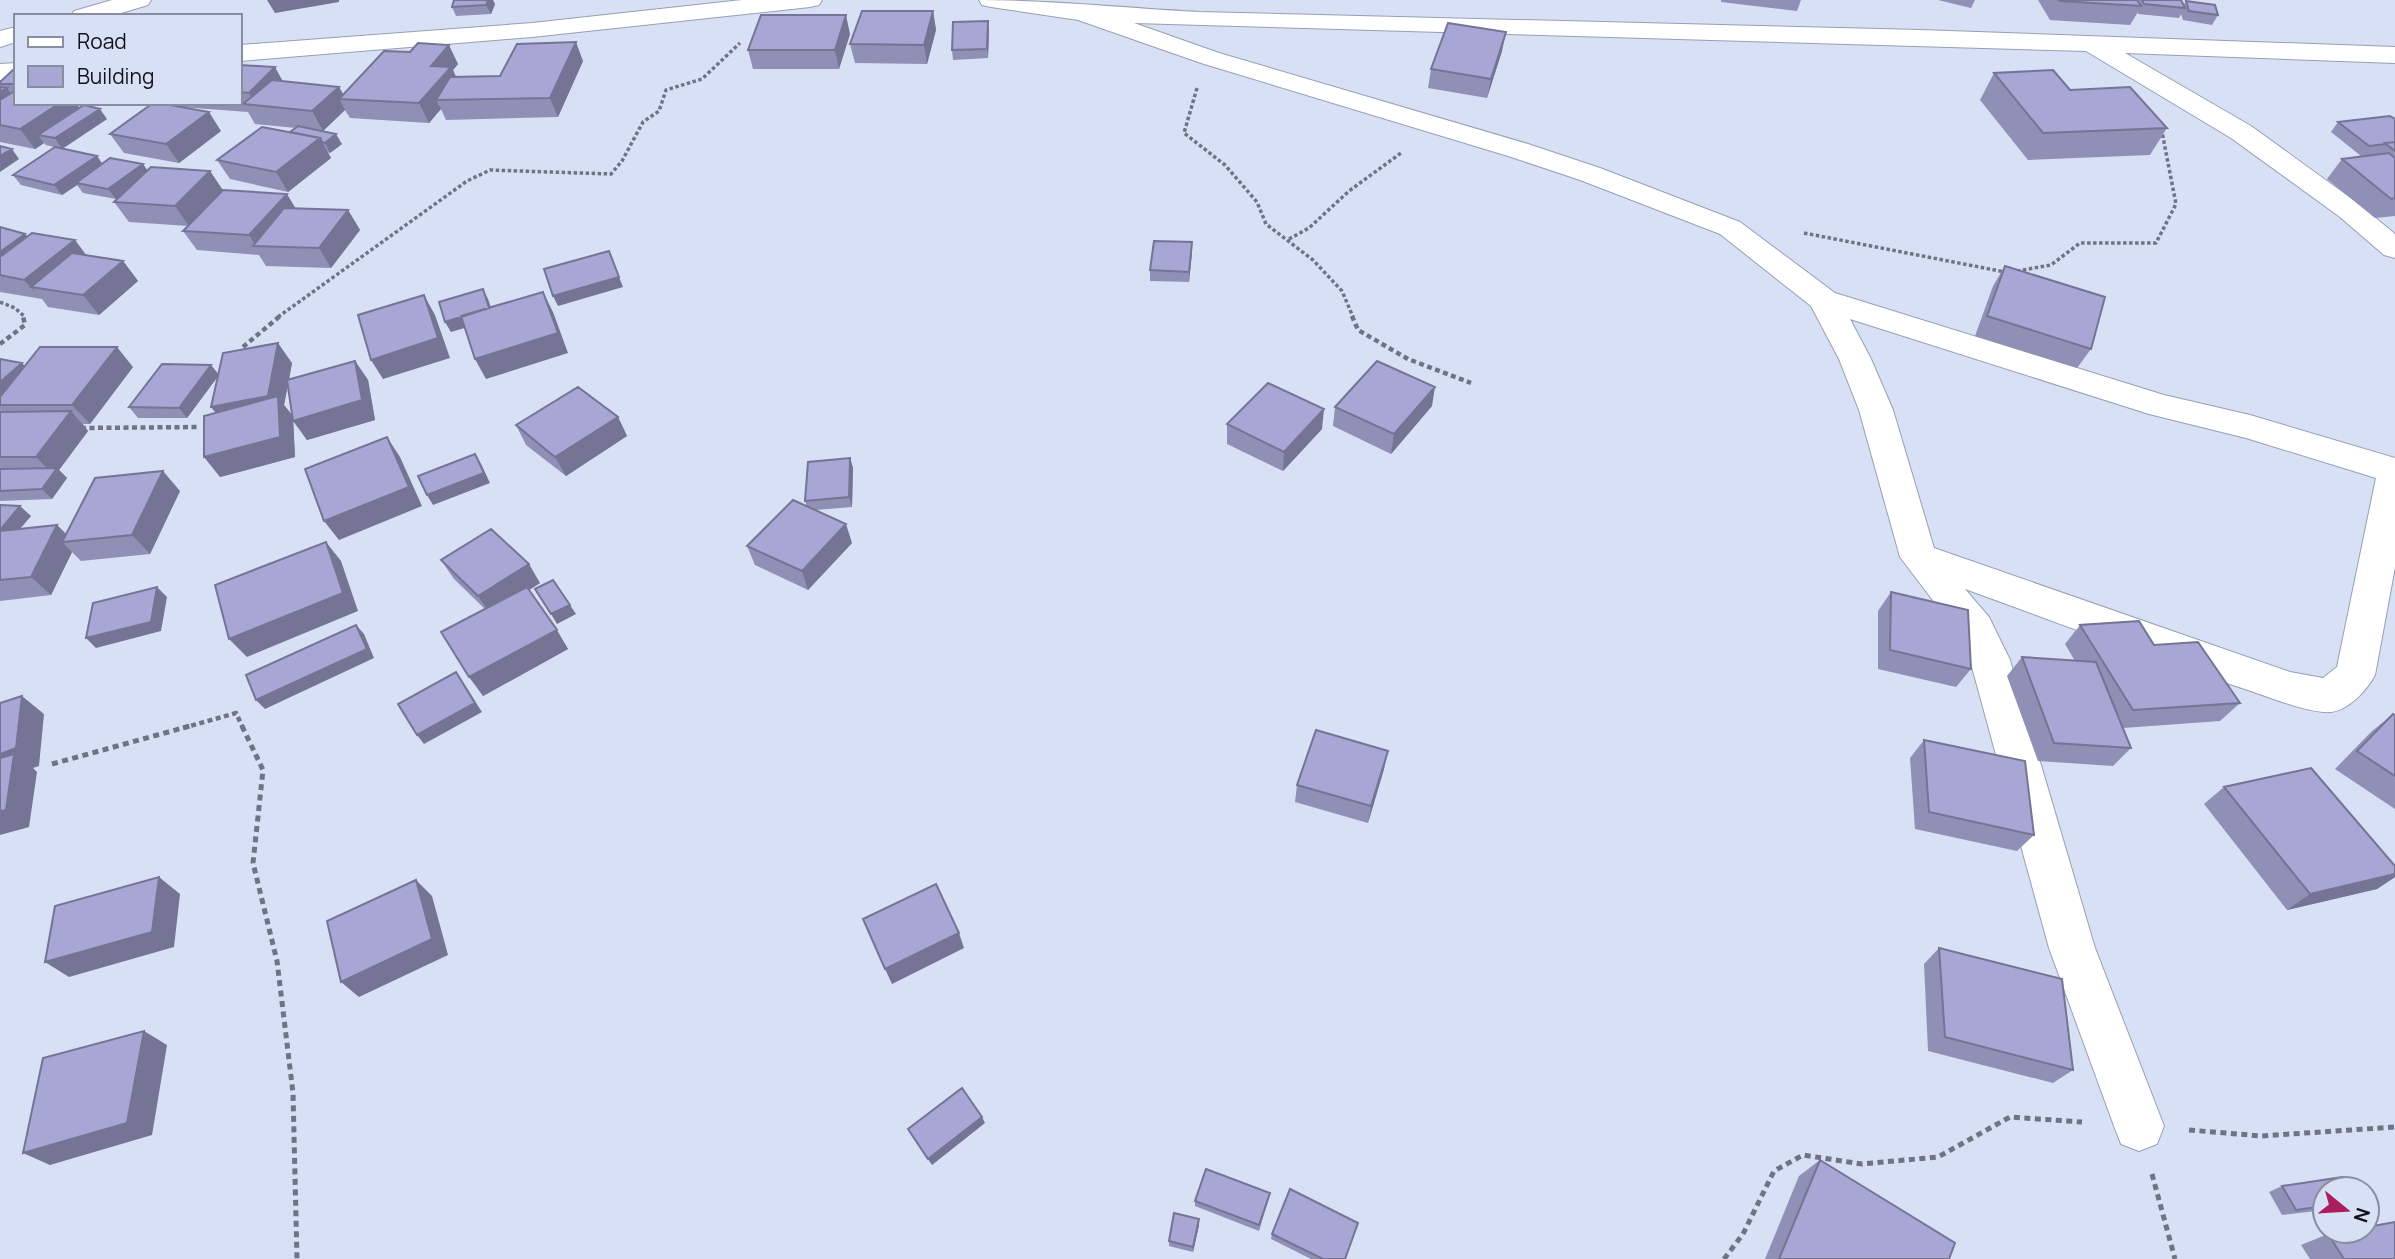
<svg xmlns="http://www.w3.org/2000/svg" width="2395" height="1259" font-family="Manrope,sans-serif">
<style>
.lines{fill:none;stroke-linecap:round;stroke-linejoin:round}
.minor-casing{stroke:#979fb2;stroke-width:2}
.trunk-casing{stroke:#979fb2;stroke-width:2}
.path-far2{stroke:#6f7482;stroke-width:3.5;stroke-dasharray:3.5 2.5;stroke-linecap:butt}
.path-far1{stroke:#6f7482;stroke-width:4.5;stroke-dasharray:5 3.5;stroke-linecap:butt}
.path{stroke:#6f7482;stroke-width:5;stroke-dasharray:6 4.5;stroke-linecap:butt}
.minor{fill:#fff;fill-rule:evenodd}
.trunk{fill:#fff;fill-rule:evenodd}
.wall{fill:#908fb6;fill-rule:evenodd}
.shaded-wall{fill:#757494}
.building{fill:#a7a6d4;stroke:#757494;stroke-width:2}
</style>
<rect width="100%" height="100%" fill="#d7e0f5"/>
<g class="lines">
<g class="minor-casing">
<path id="minor" d="M742,0H822L819,5L810,7L532,37L240,61V45L532,23Z
M979,0C1052,0 1125,8 1199,12L1921,30L2395,47V63L2125,53L2251,126L2360,205L2395,234V258L2384,255L2340,217L2231,138L2086,51L1134,23L1219,53L1528,144L1600,168L1740,222L1835,293L2164,395L2250,415L2395,458V567L2375,675C2367,690 2349,710 2331,712C2312,714 2268,697 2248,690C2153,659 2059,623 1965,589L1989,617L2010,660L2095,948L2164,1126L2157,1144L2139,1151L2121,1144L2114,1126L2049,948L1970,660L1960,636L1900,557L1859,410L1839,359L1811,306L1720,234L1580,180L1508,156L1201,63L1078,20L991,7L982,5ZM1850,319L2149,414L2246,438L2376,478L2337,667L2323,678L2290,672L1934,548L1893,410L1871,359Z
M16,63V79L0,80V64Z"/>
</g>
<g class="trunk-casing">
<path id="trunk" d="M112,0H151L148,5L111,16H71L74,11Z
M16,27V42L0,47V31Z"/>
</g>
<path class="path-far2" d="M1197,88L1184,133L1225,165L1257,202L1266,224L1313,260L1342,291L1353,317
M1804,233L2005,272
M1289,239L1309,228L1349,191L1401,153
M2017,271L2051,265L2080,243H2156L2176,204L2162,132
M0,302L15,308L25,317
M278,317L467,181L490,170L611,174L622,161L643,122L659,111L666,90L702,79L740,43"/>
<path class="path-far1" d="M1352,316L1358,330L1408,359L1471,383
M0,344L25,325L23,316
M243,347L280,316
M81,428L199,427
M183,728L236,713L243,728"/>
<path class="path" d="M242,726L263,770L253,863L277,961L293,1093L297,1259
M52,764L190,726
M2189,1130L2261,1136L2395,1127
M2152,1174L2175,1259
M1724,1259L1743,1234L1774,1171L1803,1155L1862,1164L1938,1157L2010,1117L2082,1122"/>
<use href="#minor" class="minor"/>
<use href="#trunk" class="trunk"/>
</g>
<path class="wall" d="M1721,0H1801L1797,11L1721,2Z
M1938,0H1975L1971,8Z
M2038,0H2181L2183,6L2186,1L2218,15L2212,25L2183,20L2181,14L2179,18L2138,14V12L2130,25L2050,20Z
M495,4L491,14L456,16L452,7Z
M933,11L936,30L927,64L855,63L850,44Z
M988,21L989,30L988,58L953,60L952,50Z
M850,34L839,69H753L748,50Z
M1502,51L1487,98L1428,88L1431,69Z
M583,61L558,117L446,120L441,109L429,123L350,118L345,110L323,131L317,130L342,144L330,153L328,152L331,158L288,192L230,179L217,160L290,132L296,128L255,124L248,112L181,107L221,131L179,163L124,153L110,134L165,104V103H240V65L283,81L339,87L343,94L458,64L453,70L456,77L500,76Z
M16,67V103L80,108L107,119L62,149L46,145L44,143L35,149L0,142V82Z
M1994,73L2070,90L2167,128L2150,155L2028,160L1980,100Z
M2395,119V216L2375,218L2327,179L2342,159L2376,155L2377,154L2361,156L2331,132L2338,122Z
M97,156L102,164H143L147,171H210L223,190L296,208L348,210L360,230L331,268L266,266L259,255L197,250L183,231L188,226L129,222L114,202L124,193L116,199L83,193L77,185L62,195L21,185L13,175Z
M0,227L25,234L27,236L87,255L123,261L138,281L99,315L48,307L42,299L0,292Z
M1192,252L1189,282L1150,281V270Z
M2005,266L2091,349L2077,368L1975,336L1993,286Z
M0,359L25,366L133,367L90,424H83L88,431L59,470L67,478L52,499L0,501Z
M355,361L368,380L375,420L307,440L293,419L295,457L220,477L216,413L218,376L187,418H138L129,407L211,365L218,374L292,363L289,380ZM288,385L292,415L284,405Z
M1432,406L1391,454L1333,426L1335,407Z
M618,417L627,436L566,476L526,445L516,425Z
M1227,424L1322,429L1283,471L1227,444Z
M850,458L853,468L852,507L816,510L852,543L808,590L755,565L747,546L807,507L805,501Z
M180,491L150,554L81,561L72,552L51,595L0,601V505L31,516L19,529L57,525L66,534Z
M441,560L540,583L529,590L568,649L483,696L485,609L454,579Z
M1891,592L1971,669L1956,687L1878,669V611Z
M2080,625L2154,645L2240,703L2220,721L2123,728L2131,748L2113,766L2038,761L2007,676L2022,657L2075,661L2065,644Z
M2393,714L2395,715V809L2335,769L2371,732Z
M1924,740L2034,835L2017,851L1915,829L1910,758Z
M1384,769L1368,823L1295,802L1297,785Z
M2224,787L2395,866V877L2377,889L2287,910L2204,804Z
M1939,948L2073,1070L2053,1083L1928,1051L1924,964Z
M1820,1160L1949,1259H1765L1799,1176Z
M2282,1186L2325,1189V1210L2282,1215L2269,1192Z
M1269,1198L1259,1231L1195,1206V1201Z
M1199,1225L1193,1252L1169,1246V1241Z
M1272,1234L1345,1259H1311L1271,1239Z
M2328,1234L2395,1259H2310L2301,1245Z"/>
<path class="shaded-wall" d="M267,0H339V2L275,13Z
M488,0H493L495,4L491,14L486,5Z
M933,11L936,30L927,64L924,45Z
M846,15L850,34L839,69L835,50Z
M988,21L989,30L988,58L987,49Z
M1506,32L1502,51L1487,98L1491,79Z
M576,42L583,61L558,117L550,98Z
M449,45L458,64L453,70L460,86L436,100L441,109L429,123L419,103L431,66Z
M275,67L286,87L256,105L249,93Z
M339,87L346,99H339L345,110L323,131L312,111Z
M7,88L14,98L0,107V92Z
M60,103H76L85,115L38,135L44,143L35,149L20,129Z
M100,109L107,119L62,149L55,138Z
M209,112L221,131L179,163L166,144Z
M336,134L342,144L330,153L325,143Z
M320,138L331,158L288,192L276,172Z
M12,149L19,159L0,172V156Z
M97,156L104,166L76,183L77,185L62,195L54,185Z
M143,164L150,174L116,199L108,189Z
M210,171L223,191L189,226L175,206Z
M287,194L299,214L256,246L249,235Z
M348,210L360,230L331,268L319,248Z
M25,234L42,253L0,275V252Z
M75,240L90,260L31,287L41,299L24,280Z
M1192,242V252L1189,282V272Z
M609,251L623,287L558,306L553,296Z
M123,261L138,281L99,315L83,295Z
M483,289L488,299L495,319L451,332L445,322Z
M543,292L553,312L568,353L486,379L475,359Z
M424,295L435,315L450,358L383,379L371,360Z
M278,343L292,363L284,405L293,416L295,457L220,477L204,457L226,426L211,407Z
M117,347L133,367L90,424L72,405Z
M355,361L368,380L375,420L307,440L293,421Z
M22,363L40,383L0,405V382Z
M211,365L219,375L187,418L179,408Z
M1435,387L1432,406L1391,454L1394,434Z
M1324,409L1322,429L1283,471L1284,452Z
M71,411L88,431L59,470L67,478L52,499L42,489L53,474L36,457Z
M618,417L627,436L566,476L555,457Z
M387,437L400,457L422,506L339,540L324,521Z
M475,454L481,464L490,483L433,505L427,495Z
M850,458L853,468L852,507L849,497Z
M163,471L180,491L150,554L132,535Z
M20,506L31,516L2,550L0,549V530Z
M846,524L852,543L808,590L802,571Z
M57,525L73,541L62,542L72,552L51,595L31,577Z
M326,542L341,561L358,611L247,657L229,639Z
M529,564L540,583L491,615L478,596Z
M157,587L167,597L161,631L96,648L86,638Z
M570,605L576,614L557,624L551,614Z
M356,625L364,634L374,658L265,709L256,700Z
M557,630L568,649L483,696L469,677Z
M456,672L482,712L424,744L417,735Z
M22,696L44,714L39,766L33,768L37,772L29,827L0,835V754Z
M1388,751L1384,769L1368,823L1371,806Z
M2395,874V877L2377,889L2287,910L2310,894Z
M159,877L180,894L174,947L69,977L45,962Z
M416,880L432,896L448,955L359,997L341,982Z
M959,933L964,948L892,984L885,969Z
M144,1031L167,1045L152,1135L50,1165L23,1153Z
M982,1117L985,1123L932,1165L928,1159Z
M1199,1219V1225L1193,1252V1247Z"/>
<path class="building" d="M454,0H488L486,5L452,7Z
M2059,0H2137L2141,6L2060,1Z
M2142,0H2181L2185,8L2144,4Z
M2186,1L2215,5L2218,15L2189,11Z
M862,11H933L924,45L850,44Z
M761,15H846L835,50H748Z
M988,21L987,49L952,50L953,22Z
M1448,23L1506,32L1491,79L1431,69Z
M576,42L550,98L436,100L450,77L500,76L517,44Z
M418,43L449,45L431,66L451,67L419,103L339,99L384,51L410,52Z
M240,65L275,67L249,93L240,92Z
M16,67V84H0V82Z
M2053,70L2070,90L2130,87L2167,128L2043,133L1994,73Z
M272,80L339,87L312,111L243,104Z
M0,87L7,88L0,92Z
M16,90V103H60L20,129L0,125V100Z
M153,103H159L209,112L166,144L110,134Z
M84,105L100,109L55,138L38,135Z
M2390,116L2395,119V142L2385,143L2386,144L2369,146L2338,122Z
M298,126L336,134L325,143L322,142L320,138L290,132Z
M262,127L320,138L276,172L217,160Z
M2395,142V151L2385,143Z
M0,146L12,149L0,156Z
M55,147L97,156L54,185L13,175Z
M2389,153L2395,158V198L2391,199L2342,159Z
M110,158L143,164L108,189L76,183Z
M151,167L210,171L175,206L114,202Z
M223,190L287,194L249,235L183,231Z
M284,208L348,210L319,248L253,246Z
M0,227L25,234L0,252Z
M32,233L75,240L24,280L0,275V257Z
M1154,241L1192,242L1189,272L1150,270Z
M609,251L619,277L553,296L544,269Z
M72,253L123,261L83,295L31,287Z
M2005,266L2105,297L2091,349L1987,316Z
M483,289L489,308L445,322L439,302Z
M543,292L558,333L475,359L461,316Z
M424,295L438,338L371,360L358,315Z
M278,343L268,396L211,407L223,353Z
M40,347H117L72,405H0V397Z
M0,359L22,363L0,382Z
M355,361L362,400L293,421L287,380Z
M1377,361L1435,387L1394,434L1335,407Z
M162,364L211,365L179,408L129,407Z
M1268,383L1324,409L1284,452L1227,424Z
M578,387L618,417L555,457L516,425Z
M278,396L280,437L204,457V416Z
M71,411L36,457H0V412Z
M387,437L409,487L324,521L305,469Z
M475,454L484,473L427,495L418,476Z
M850,458L849,497L805,501L808,462Z
M57,468L42,489L0,491V469Z
M163,471L132,535L62,542L95,478Z
M793,500L846,524L802,571L747,546Z
M0,505L20,506L0,530Z
M57,525L31,577L0,580V531Z
M491,529L529,564L478,596L441,560Z
M326,542L343,593L229,639L215,585Z
M553,580L570,605L551,614L535,589Z
M157,587L151,622L86,638L93,603Z
M527,587L557,630L469,677L441,632Z
M1891,592L1968,610L1971,669L1890,650Z
M2139,621L2154,645L2198,642L2240,703L2133,710L2080,625Z
M356,625L367,649L256,700L246,675Z
M2022,657L2096,662L2131,748L2054,743Z
M456,672L475,703L417,735L398,704Z
M22,696L16,748L0,754V703Z
M2393,714L2395,715V776L2357,751Z
M1316,730L1388,751L1371,806L1297,785Z
M1924,740L2025,761L2034,835L1929,812Z
M14,754L6,810L0,811V758Z
M2311,768L2395,866V874L2310,894L2224,787Z
M159,877L152,932L45,962L55,906Z
M416,880L432,939L341,982L327,921Z
M936,884L959,933L885,969L863,919Z
M1939,948L2062,979L2073,1070L1945,1037Z
M144,1031L127,1123L23,1153L43,1058Z
M962,1088L982,1117L928,1159L908,1129Z
M1820,1160L1955,1243L1949,1259H1779Z
M1206,1169L1270,1193L1259,1225L1195,1201Z
M2342,1177L2350,1189H2325V1206L2296,1210L2282,1186Z
M1290,1189L1358,1223L1345,1259H1323L1272,1234Z
M1174,1213L1199,1219L1193,1247L1169,1241Z
M2395,1222V1259H2344L2328,1234L2345,1231H2367V1227Z"/>
<rect x="14" y="14" width="228" height="91" fill="#d7e0f5" stroke="#878e9d" stroke-width="2"/>
<rect x="28" y="37" width="35" height="10" fill="#ffffff" stroke="#878e9d" stroke-width="2"/>
<text x="77" y="49" font-size="21" fill="#0f1219">Road</text>
<rect x="28" y="66" width="35" height="21" fill="#a7a6d4" stroke="#878e9d" stroke-width="2"/>
<text x="77" y="84" font-size="21" fill="#0f1219">Building</text>
<g transform="translate(2346 1210) rotate(108)"><circle r="33" fill="#d7e0f5" stroke="#878e9d" stroke-width="2"/>
<path d="M0-5L12 26L0 18L-12 26Z" fill="#ab1e5d"/>
<text y="-10" font-size="19" font-weight="bold" text-anchor="middle" fill="#0f1219">N</text>
</g>
</svg>
